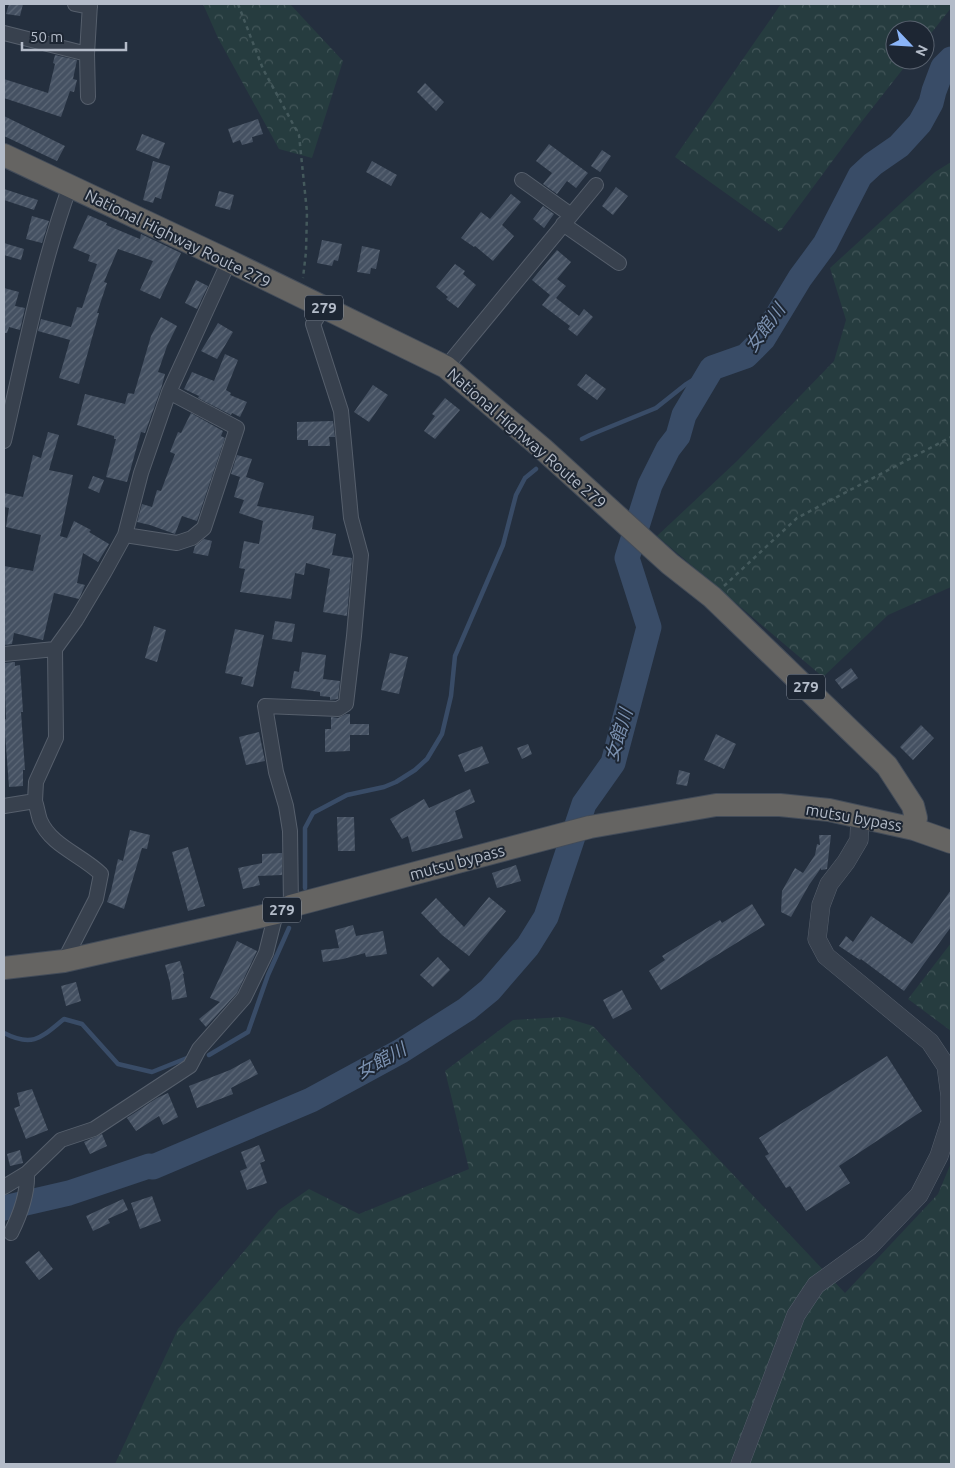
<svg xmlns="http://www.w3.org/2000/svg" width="955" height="1468" font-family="Ubuntu,'Noto Sans JP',sans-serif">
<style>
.forest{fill:url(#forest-crowns)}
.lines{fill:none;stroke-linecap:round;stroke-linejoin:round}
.stream{stroke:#394c67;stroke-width:4.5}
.river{stroke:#394c67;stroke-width:25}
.building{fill:url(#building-hatch)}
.minor-casing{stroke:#565f6c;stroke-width:16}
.tertiary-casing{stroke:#565f6c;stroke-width:19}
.trunk-casing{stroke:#434c59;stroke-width:24}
.path{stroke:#44595c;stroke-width:2.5;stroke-dasharray:4 4;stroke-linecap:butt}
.minor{stroke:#38414e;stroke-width:14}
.tertiary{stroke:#38414e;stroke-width:18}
.trunk{stroke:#656462;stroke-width:22}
.labels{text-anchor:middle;stroke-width:4;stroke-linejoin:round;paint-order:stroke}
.shield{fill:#1d2633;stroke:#878f9c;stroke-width:1}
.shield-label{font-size:15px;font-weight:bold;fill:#b4bcc9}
.street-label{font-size:16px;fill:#b4bcc9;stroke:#1d2633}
.water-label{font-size:18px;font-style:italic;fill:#7c92b1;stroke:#1d2633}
</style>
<defs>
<pattern id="forest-crowns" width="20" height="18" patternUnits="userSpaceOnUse" patternTransform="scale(1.25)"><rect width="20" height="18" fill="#263c3f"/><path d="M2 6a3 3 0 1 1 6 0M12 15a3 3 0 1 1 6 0" fill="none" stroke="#435659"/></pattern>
<pattern id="building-hatch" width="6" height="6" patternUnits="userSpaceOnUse" patternTransform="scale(1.25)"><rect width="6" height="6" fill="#455162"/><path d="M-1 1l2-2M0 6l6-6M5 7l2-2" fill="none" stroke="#5d6877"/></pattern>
</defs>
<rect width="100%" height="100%" fill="#242f3e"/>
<path class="forest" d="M203,4H290L343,61L312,158L279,149L218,38Z
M781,4H951V8L925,41V30H895V60H910L859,125L780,232L675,157Z
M951,162V587L888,615L823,677L657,536L737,461L834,361L846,320L830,268L935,172Z
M951,943V1031L908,999Z
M563,1017L593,1026L845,1293L938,1194L951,1163V1464H115L178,1329L279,1210L309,1189L359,1214L469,1169L445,1071L513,1020Z"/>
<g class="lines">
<path class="stream" d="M582,439L590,435L656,408L685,385L712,368
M305,888V828L313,813L347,795L384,787L396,782L415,770L427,759L442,734L451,696L455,656L503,545L516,495L525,478L536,469
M4,1033C33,1048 42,1037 64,1019L82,1024L118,1064L152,1072L187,1058
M209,1055L248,1032L268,975L289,928"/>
<path class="river" d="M4,1208L69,1193L149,1166L153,1167L311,1100L401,1051L467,1009L490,990L528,946L546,917L584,804L613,763L649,627L627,558L650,485L668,449L678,436L684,415L712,368L746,356L763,339L800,278L825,244L860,176L873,164L899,146L920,123L931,103L934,91L943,67L951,59"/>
</g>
<path class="building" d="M9,4H23L20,16L6,14Z
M55,55L77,60L73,79L77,80L74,92L70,91L61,117L4,98V79L48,93L55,64L53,63Z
M425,83L444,102L436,111L417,92Z
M4,116L65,146L57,161L4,136Z
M258,119L263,134L252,137L253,142L242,145L240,140L233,143L228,129Z
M142,134L165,143L159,159L136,150Z
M549,144L588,173L576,188L567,181L557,194L543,184L552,173L536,161Z
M602,150L611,156L600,172L591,166Z
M153,161L170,166L161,199L155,197L153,203L143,200Z
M372,161L397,175L391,186L366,172Z
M616,187L628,196L613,215L602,206Z
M4,189L38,200L34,210L4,200Z
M219,191L234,195L230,210L215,206Z
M511,194L521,202L502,225L514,236L493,261L475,246L474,247L461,238L481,212L490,219Z
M543,206L554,214L544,228L533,219Z
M88,215L107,223L106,225L140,239L141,234L181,253L160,299L140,290L153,261L118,249L104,282L107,283L97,313H99L79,384L59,378L70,340L38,331L41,319L71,327L77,307L82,308L97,264L88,261L90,255L73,248Z
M32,216L49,221L42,243L26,239Z
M322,240L342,244L338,261L334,260L332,266L317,263Z
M4,243L24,249L21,260L4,255Z
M362,246L380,250L376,269L371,268L370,274L357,272Z
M557,250L571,262L557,279L566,286L556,298L579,316L584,309L593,317L577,336L568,329L570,326L542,305L550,295L532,280Z
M455,264L465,271L463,274L476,285L458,308L446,299L448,297L436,287Z
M196,280L208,286L197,309L185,303Z
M4,288L19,292L15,306L25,308L20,330L9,327L7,333H4Z
M161,317L177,326L167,346L158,372L165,374L161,389L145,433L141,432L127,482L106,477L116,439H114V436L77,425L85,394L125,404L128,393L134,394L151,336Z
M218,323L233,332L217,359L201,351Z
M225,354L238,360L226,390L231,393L230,395L247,402L240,417L232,413L231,415L198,398L199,396L184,389L192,372L214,381Z
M586,374L606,389L597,400L577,385Z
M373,385L388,395L369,422L354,412Z
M445,398L460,410L435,439L424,431L435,416L432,414Z
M191,413L223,431L221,436L225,438L197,521L182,516L175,534L150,525L137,522L142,504L152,507L157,490L161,491L175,454L170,452L178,432L181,433Z
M333,421L335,437H329L330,446H308V440H297V422Z
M48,432L59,435L49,470L73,475L60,536L67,538L74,521L91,530L89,532L109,544L98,562L83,553L77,583L85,585L79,599L54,593L43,640L14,633L12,644L4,645V566L33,571L41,535L6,527L9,508L4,507V493L23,497L33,455L41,458Z
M237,455L252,459L246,477L264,483L257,506L314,516L312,529L336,534L332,555L352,558L347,616L323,612L330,569L306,563L304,575L295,573L291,599L240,592L245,569L239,568L244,541L259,544L263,521L239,513L244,500L234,497L240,477L231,474Z
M93,476L104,480L99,493L88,488Z
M204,539L212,541L208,556L193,553L195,546Z
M275,621L295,624L292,642L272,639Z
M154,626L166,630L157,662L145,658Z
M235,629L264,635L253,687L241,684L243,677L225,673Z
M302,652L326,655L323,679L340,681L338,699L330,700V697L320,696V692L291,688L294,671L299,672Z
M390,653L408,657L399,694L381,690Z
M15,662V666L20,665L23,712H21L25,770H23V786L9,787L4,720L6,719L4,663Z
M851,668L858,678L842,689L835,680Z
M346,714H350V724H369V735H350V751L325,752V729H331V717L338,718Z
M921,725L934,738L913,760L900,747Z
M259,732L265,761L246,765L239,737Z
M716,734L736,744L724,769L704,760Z
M528,744L532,754L522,759L517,748Z
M482,746L489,763L465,772L458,755Z
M679,770L690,773L687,786L676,784Z
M470,789L475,802L455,811L463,838L412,852L408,836L402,839L390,819L424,799L429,808Z
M337,817H354L355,851H338Z
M130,830L150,835L147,849L142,848L124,909L107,902L111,891L118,859L123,861Z
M819,835H831L827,869L821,870V868L809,885L791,917L781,912L782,891L795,868L803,873L815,855L817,844L820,845Z
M188,847L205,906L188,911L172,852Z
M282,853V875L258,876L260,885L243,889L238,868L262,863V854Z
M516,865L521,881L497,888L492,873Z
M951,890V927L904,991L861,959L860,960L839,946L846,936L853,942L871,916L912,944Z
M489,897L506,911L469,956L442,935L421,913L436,898L464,927Z
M752,904L765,925L661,990L649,971L665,960L662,956L720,920L722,923Z
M353,925L356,936L383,931L387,954L366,957L365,953L343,959L323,962L321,950L339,948L335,930Z
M237,941L257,951L237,993L206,1027L199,1019L220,1002L210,998Z
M438,957L450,970L433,987L420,975Z
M180,961L184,974H183L187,997L172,1000L170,983L165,965Z
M76,982L81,1001L66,1006L61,986Z
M622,990L632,1009L613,1019L603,1000Z
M887,1056L922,1111L839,1166L850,1183L806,1211L790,1186L786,1188L765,1156L769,1154L759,1138Z
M250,1059L258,1074L231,1088L233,1094L197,1108L189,1086L230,1070Z
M32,1089L48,1130L26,1139L14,1108L20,1106L17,1093Z
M168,1093L178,1117L163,1125L159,1116L136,1131L127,1118L157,1098Z
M102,1134L107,1146L90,1154L84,1142Z
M259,1145L265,1161L260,1163L267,1183L247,1190L240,1171L247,1168L241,1152Z
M20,1150L23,1163L10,1166L7,1154Z
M152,1196L161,1221L140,1229L131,1203Z
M123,1199L128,1210L108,1219L110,1223L93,1231L86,1216Z
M39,1251L53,1269L39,1280L25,1262Z"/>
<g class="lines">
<g class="minor-casing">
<path id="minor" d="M75,4L90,7
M4,33L87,54
M88,97L87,54L90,4
M522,180L571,215
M563,224L619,263
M446,367L596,185
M4,441C24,356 40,269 70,186
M125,535L177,543L192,538L204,528L237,428L169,392
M4,654L55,649
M35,801L36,782L56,738L55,649L76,620L104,573L125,535L141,473L169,392L229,261
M4,806L35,801C37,807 38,814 40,820C51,846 82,855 101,874L96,899L64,961
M291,906L290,831L286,806L276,772L265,706L338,709L346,704L354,636L361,555L351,518L341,411L313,324L323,308
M4,1187L27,1173
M11,1233C20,1215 28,1193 27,1173L61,1140L94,1129L190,1066L199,1049L244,998L266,953L276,913"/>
</g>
<g class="tertiary-casing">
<path id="tertiary" d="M740,1464L796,1315L816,1285L870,1246L919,1195L939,1156L950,1122V1096L946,1066L930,1042L826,956L817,939L821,905L829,884L846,862L859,840L860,816"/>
</g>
<g class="trunk-casing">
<path id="trunk" d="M4,155L229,261L446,367L543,449L670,564L712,597L887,766L913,806L916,818L914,829
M4,968L64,961L276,913L291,906L590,827L716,805H780L829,810L914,829L951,842"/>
</g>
<path class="path" d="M238,4L263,69L299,135L307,212L306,252L303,278
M724,586L797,518L951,437"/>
<use href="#minor" class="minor"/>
<use href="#tertiary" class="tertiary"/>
<use href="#trunk" class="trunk"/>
</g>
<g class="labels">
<g class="shield">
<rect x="305" y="295.5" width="38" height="25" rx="4"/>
<rect x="787" y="674.5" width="38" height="25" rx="4"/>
<rect x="263" y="897.5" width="38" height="25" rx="4"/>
</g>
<g class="shield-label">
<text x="324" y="313">279</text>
<text x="806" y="692">279</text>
<text x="282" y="915">279</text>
</g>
<g class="street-label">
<text transform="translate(178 238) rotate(26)" y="6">National Highway Route 279</text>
<text transform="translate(527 438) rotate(41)" y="6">National Highway Route 279</text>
<text transform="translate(854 817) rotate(10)" y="6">mutsu bypass</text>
<text transform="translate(457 862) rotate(-15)" y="6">mutsu bypass</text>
</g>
<g class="water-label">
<text transform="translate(765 328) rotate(-54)" y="6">女館川</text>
<text transform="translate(619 735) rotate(-73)" y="6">女館川</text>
<text transform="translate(381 1061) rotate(-29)" y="6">女館川</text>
</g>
</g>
<rect width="955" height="1468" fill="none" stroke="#b4bcc9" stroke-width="10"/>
<g transform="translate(910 45) rotate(115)"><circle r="24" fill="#1d2633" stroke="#59626f"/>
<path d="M0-4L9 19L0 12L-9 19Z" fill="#8ab4f8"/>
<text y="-8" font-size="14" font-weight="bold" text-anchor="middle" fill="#b4bcc9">N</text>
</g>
<path d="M22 42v8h104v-8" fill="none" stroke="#b4bcc9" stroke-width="2.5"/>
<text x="30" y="42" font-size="15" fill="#b4bcc9" stroke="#1d2633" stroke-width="4" paint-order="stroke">50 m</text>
</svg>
